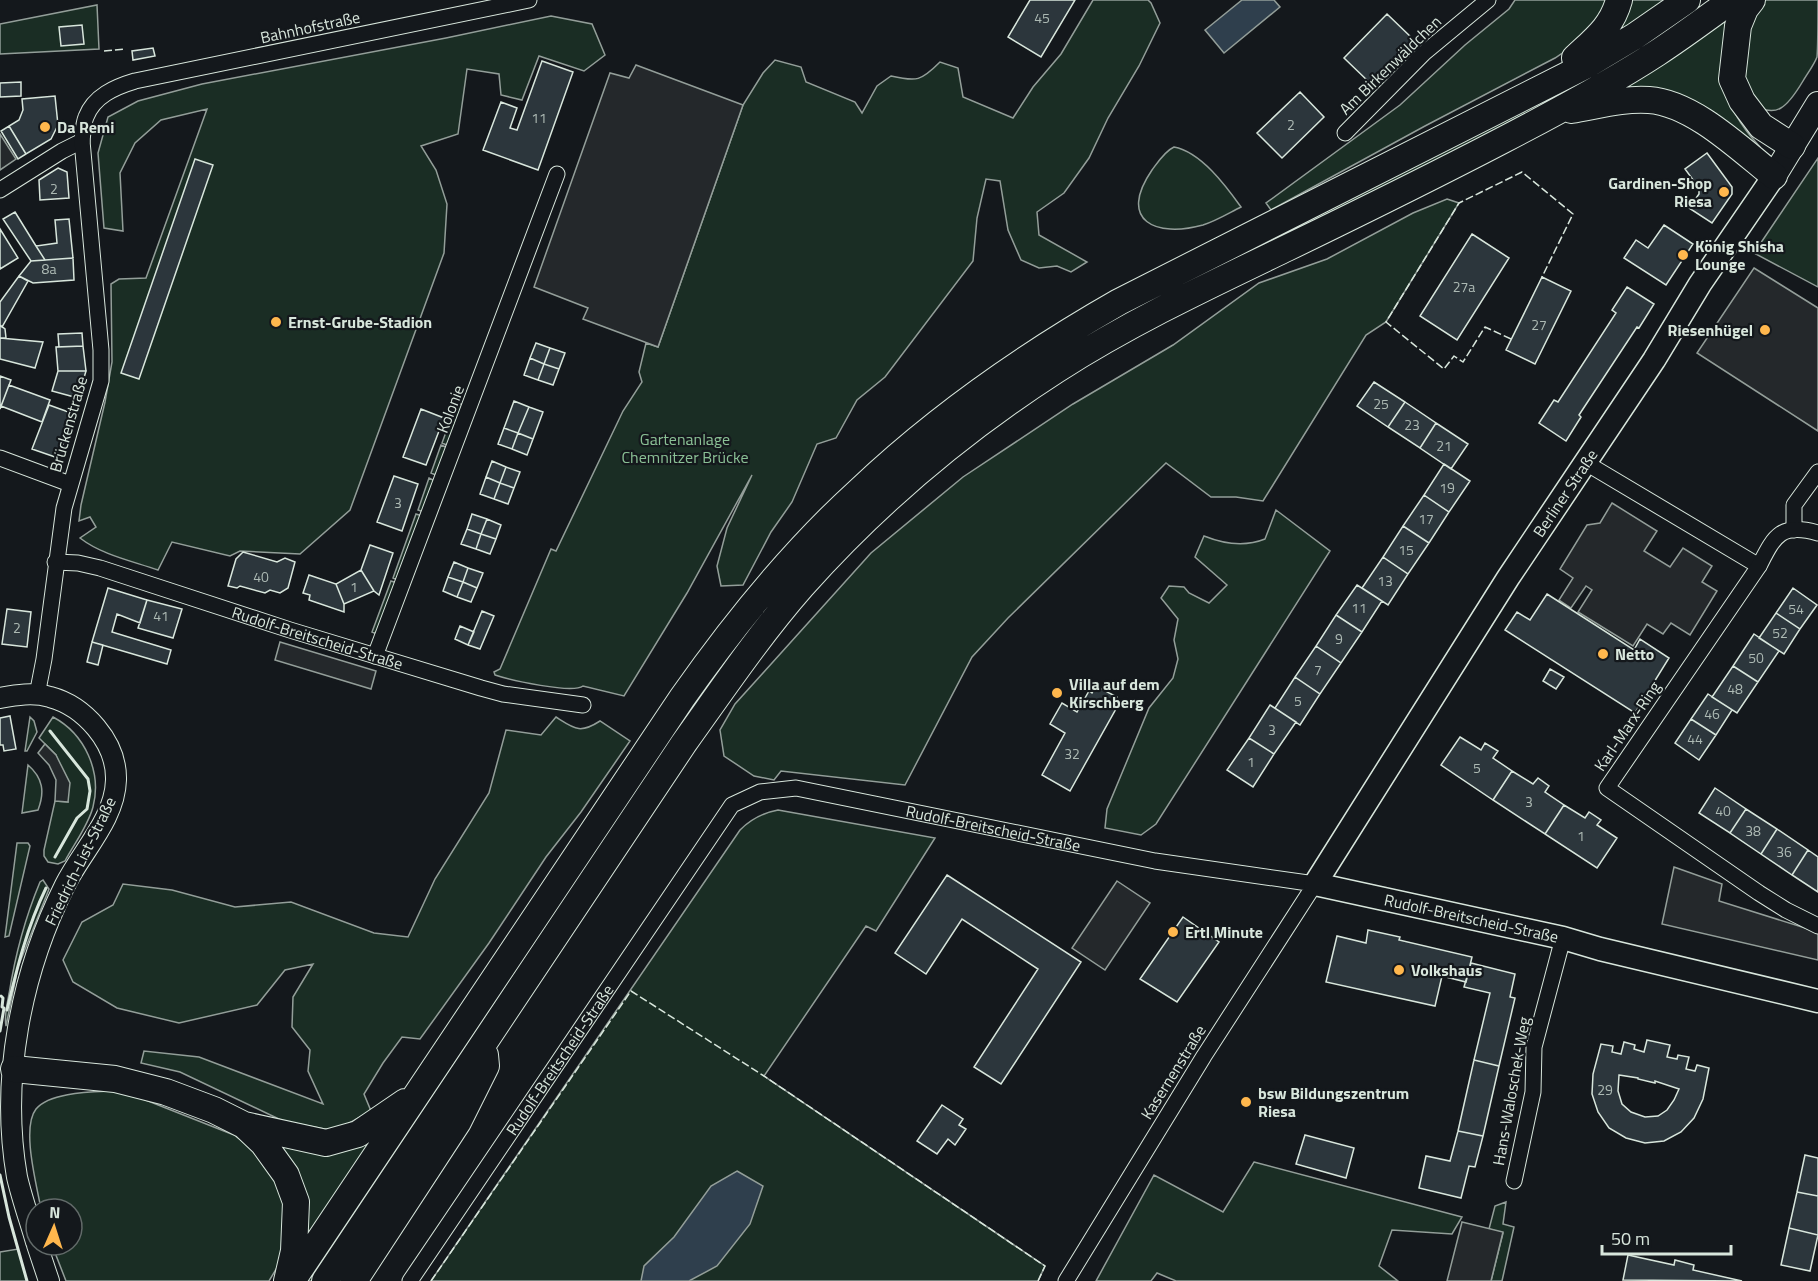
<svg xmlns="http://www.w3.org/2000/svg" width="1818" height="1281" font-family="'Titillium Web',sans-serif">
<style>
.green{fill:#1a2d24;stroke:#939e99;stroke-width:1.5}
.parking{fill:#24282b;stroke:#939e99;stroke-width:1.5}
.water{fill:#2f3f4d;stroke:#939e99;stroke-width:1.5}
.building{fill:#2c363c;stroke:#d8e6dc;stroke-width:1.5;fill-rule:evenodd}
.lines{fill:none;stroke-linecap:round;stroke-linejoin:round}
.minor-casing{stroke:#d8e6dc;stroke-width:17}
.tertiary-casing{stroke:#d8e6dc;stroke-width:22}
.secondary-casing{stroke:#d8e6dc;stroke-width:25}
.primary-casing{stroke:#d8e6dc;stroke-width:26}
.trunk-casing{stroke:#d8e6dc;stroke-width:28}
.minor{stroke:#14181c;stroke-width:15}
.tertiary{stroke:#14181c;stroke-width:20}
.secondary{stroke:#14181c;stroke-width:22}
.primary{stroke:#14181c;stroke-width:24}
.trunk{stroke:#14181c;stroke-width:26}
.fence{stroke:#d8e6dc;stroke-width:1.5;stroke-dasharray:8 3;stroke-linecap:butt}
.wall{stroke:#d8e6dc;stroke-width:3}
.poi-dot{fill:#ffb74d;stroke:#14181c;stroke-width:2}
.labels{text-anchor:middle;stroke-width:4.5;stroke-linejoin:round;paint-order:stroke}
.number-label{font-size:14px;fill:#adbab4}
.street-label{font-size:16px;fill:#d8e6dc;stroke:#14181c}
.poi-label{font-size:16px;font-weight:bold;fill:#d8e6dc;stroke:#14181c;text-anchor:start}
.park-label{font-size:16px;fill:#8ac095;stroke:#14181c}
</style>
<rect width="100%" height="100%" fill="#14181c"/>
<path class="green" d="M1093,0H1148L1151,3L1160,23L1139,66L1108,118L1089,158L1064,193L1037,212L1039,235L1087,262L1071,272L1057,266L1039,268L1021,260L1008,230L1000,181L986,179L977,218L973,261L885,377L857,400L836,438L817,444L792,502L771,532L743,585L721,586L717,566L727,528L752,475L687,593L624,696L583,686C572,694 510,680 495,675L494,672L500,669L551,549L556,551L623,411L642,382L639,372L646,343L658,347L743,105L763,73L775,60L801,67L806,82L855,102L862,113L877,86L891,76C917,82 921,81 940,62L958,68L963,97L1013,118L1033,87L1061,54Z
M1515,0H1607L1604,14L1586,37L1555,58L1425,126L1271,210L1266,203L1400,105L1465,45L1509,9Z
M1627,0H1670L1611,38Z
M1762,0H1818C1818,13 1818,46 1817,57C1814,65 1807,74 1803,81C1788,106 1776,122 1749,101L1739,48Z
M97,5L99,49L0,54V24Z
M1735,10C1710,62 1721,105 1760,147L1758,150L1611,95Z
M551,16L592,24L605,55L584,71L539,56L522,100L501,95L499,74L467,69L458,134L421,146L436,170L447,204L444,253L350,510L300,554L240,551L230,556L172,542L158,570C132,561 102,555 80,538L96,527L90,517L79,521L81,505L105,402L112,362L111,284L119,279L146,278L207,109L161,120L135,143L120,173L123,231L104,228L98,153L108,117L138,101L202,84L446,38Z
M1670,23L1675,31L1590,83L1140,310L819,555L315,1281H305L579,865L752,620L851,512L960,417L1087,332Z
M1174,147C1201,152 1226,186 1241,207C1229,213 1216,221 1203,225C1156,238 1117,221 1152,170C1158,162 1165,151 1174,147Z
M1818,158V287L1754,253Z
M1447,199L1459,203L1386,322L1366,335L1263,501L1236,497H1211L1166,463L1008,618L972,657L905,785L781,771L774,780L754,776L724,756L720,730L735,704L871,553L963,477L1073,404L1173,345L1259,283L1327,259L1413,213Z
M461,404H465L449,446L442,443L454,410Z
M441,445L448,448L438,476L431,473Z
M429,478L435,481L424,512L418,510Z
M1276,510L1330,551L1156,824L1141,835L1105,828L1107,809L1149,708L1173,678L1178,659L1174,640L1178,619L1161,598L1169,586L1184,587L1189,593L1209,603L1227,585L1195,557L1204,536C1224,544 1245,547 1265,539Z
M416,514L422,516L398,580L393,578Z
M391,581L397,583L377,634L372,632Z
M30,717L34,721L37,732L27,751H25Z
M53,717C85,734 102,772 93,807C88,826 74,844 65,861L58,864L48,862L44,856V850L55,801L68,802L56,755L39,738Z
M556,717C575,729 580,734 600,721L630,741L581,812L546,857L489,943L420,1039L402,1037L383,1063L364,1094L371,1111L335,1131L283,1121L180,1072L141,1063L144,1051L199,1057L323,1104L308,1071L310,1050L292,1027L293,997L313,964L285,970L257,1005L179,1023L117,1008L73,982L63,960L82,922L113,905L123,884L172,890L235,907L291,902L374,933L408,937L435,879L489,793L506,730L541,735Z
M28,765C43,778 45,792 38,810L22,813Z
M778,810L935,838L876,931L866,926L764,1076L1045,1266L1038,1281H431L740,830C751,819 762,813 778,810Z
M17,843H28L30,846L9,936L5,937Z
M43,880L49,889L18,967L6,1026C4,1017 7,1004 9,994C15,956 25,918 40,882Z
M112,1091L133,1095L234,1135L260,1154L289,1201L284,1256L269,1281H66L52,1245H72V1209H41C37,1186 21,1128 36,1109C50,1092 92,1092 112,1091Z
M382,1129L307,1243L272,1141Z
M1254,1162L1462,1217L1452,1234L1392,1230L1379,1266L1398,1281H1176L1157,1273L1151,1281H1096L1154,1175L1223,1212Z
M1506,1202L1503,1224L1514,1227L1502,1281H1491L1503,1233L1489,1229L1495,1206Z
M18,1249L27,1281H0V1252Z"/>
<path class="parking" d="M636,65L743,105L658,347L583,319L588,308L534,287L610,73L629,78Z
M0,134L16,159L0,170Z
M1754,268L1818,308V431L1697,353Z
M1612,503L1657,531L1644,551L1670,567L1683,548L1712,566L1702,582L1717,591L1690,635L1671,623L1663,634L1647,624L1633,646L1578,612L1592,590L1586,586L1571,608L1559,600L1573,578L1560,569L1587,525L1600,523Z
M280,642L376,671L371,689L275,660Z
M45,744L56,755L70,783L68,802L55,801L56,780L49,765L38,753Z
M1674,867L1722,884L1719,901L1818,932V960L1662,924Z
M1117,881L1150,903L1105,970L1072,948Z
M1462,1222L1503,1232L1491,1281H1447Z"/>
<path class="water" d="M1242,0H1274L1280,7L1224,53L1205,30Z
M737,1171L763,1186L750,1224L717,1266L689,1281H641L644,1266L674,1237L711,1186Z"/>
<path class="building" d="M1030,0H1075L1041,57L1008,37Z
M1387,14L1413,39L1370,83L1344,58Z
M82,25L84,44L61,46L59,27Z
M153,48L155,56L133,60L132,51Z
M542,61L573,72L538,170L483,150L501,102L517,108L510,128L517,130Z
M21,82V96L0,97V83Z
M1300,92L1324,117L1282,158L1257,133Z
M55,96L58,125L51,139L26,154L9,126L19,120L23,110L22,99Z
M9,126L26,154L18,159L1,131Z
M1707,153L1732,187V194L1712,223L1689,208L1699,194V188L1685,169Z
M195,159L213,165L139,379L121,373Z
M58,168L67,172L69,198L40,200L39,180Z
M15,212L36,246L45,260L31,261L3,219Z
M69,219L73,258L45,260L36,246L57,243L55,220Z
M1664,225L1693,244L1666,285L1624,258L1636,240L1648,248Z
M0,229L18,258L0,269Z
M1472,234L1509,258L1457,340L1420,316Z
M73,258L74,280L33,283L19,276L31,261Z
M19,276L28,281L2,327L0,325V302Z
M1542,277L1571,291L1535,364L1506,350Z
M1627,287L1654,304L1639,328L1637,327L1579,415L1581,417L1566,441L1539,423L1554,400L1558,402L1616,313L1612,310Z
M0,325L5,329L6,338H0Z
M82,333L83,346L59,347L58,334Z
M0,338L43,342L35,368L0,359Z
M536,343L550,348L544,364L530,358Z
M83,346L86,371H58L56,347Z
M550,348L565,353L559,369L544,364Z
M530,358L544,364L538,380L524,375Z
M544,364L559,369L553,385L538,380Z
M58,371H86L78,398L52,391Z
M0,376L11,380L0,409Z
M1374,382L1405,402L1388,427L1357,406Z
M9,385L50,400L42,422L1,406Z
M514,401L529,407L518,433L504,428Z
M1405,402L1436,423L1420,448L1388,427Z
M49,405L74,414L58,458L32,449Z
M529,407L543,412L533,439L518,433Z
M421,409L444,418L426,465L403,457Z
M1436,423L1468,444L1451,469L1420,448Z
M504,428L518,433L512,449L498,444Z
M518,433L533,439L527,455L512,449Z
M492,461L506,467L500,483L486,477Z
M1444,464L1470,481L1449,512L1424,495Z
M506,467L520,472L514,488L500,483Z
M394,476L418,484L402,531L377,522Z
M486,477L500,483L494,499L480,494Z
M500,483L514,488L508,504L494,499Z
M1424,495L1449,512L1429,543L1403,526Z
M472,514L487,519L481,534L467,529Z
M487,519L501,525L496,539L481,534Z
M1403,526L1429,543L1408,574L1383,557Z
M467,529L481,534L476,549L461,544Z
M481,534L496,539L490,554L476,549Z
M370,545L393,553L379,595L374,591L361,570Z
M243,552L277,562L285,558L295,562L288,588L280,593L270,590L265,593L240,586L237,588L228,586L236,559Z
M1383,557L1408,574L1388,605L1362,588Z
M454,562L468,568L463,582L448,577Z
M468,568L483,573L477,588L463,582Z
M361,570L374,591L344,604L336,584Z
M309,575L336,584L344,604V612L309,600L310,595L303,593Z
M448,577L463,582L457,597L443,591Z
M463,582L477,588L471,602L457,597Z
M1357,585L1382,601L1362,632L1336,615Z
M108,588L147,600L140,623L117,614L112,632L171,650L167,664L92,642Z
M1793,588L1817,605L1800,629L1776,613Z
M1547,594L1634,650L1640,639L1669,658L1635,713L1505,630L1517,612L1530,620Z
M147,600L182,609L173,638L138,628Z
M7,609L31,612L27,647L2,644Z
M482,611L494,616L480,649L468,645Z
M1776,613L1800,629L1784,654L1759,638Z
M1336,615L1362,632L1341,663L1316,646Z
M460,626L474,632L468,645L455,639Z
M1754,634L1779,651L1758,682L1733,666Z
M92,642L103,645L98,665L87,662Z
M1316,646L1341,663L1320,694L1295,677Z
M1733,666L1758,682L1737,713L1712,697Z
M1550,669L1564,677L1556,689L1543,681Z
M1295,677L1320,694L1300,725L1275,708Z
M1096,686L1117,697L1113,705L1117,707L1070,791L1042,775L1065,733L1050,724L1062,703L1077,712L1089,691L1092,693Z
M1708,694L1732,710L1716,735L1691,719Z
M1270,705L1296,722L1274,754L1249,738Z
M10,716L16,749L4,751L3,745H0V718Z
M1691,719L1716,735L1699,760L1675,743Z
M1460,737L1481,750L1485,743L1498,751L1493,758L1512,771L1493,800L1441,765Z
M1249,738L1274,754L1253,787L1227,770Z
M1512,771L1533,784L1538,778L1549,786L1545,792L1564,805L1545,834L1493,800Z
M1715,788L1746,809L1730,833L1699,813Z
M1564,805L1585,818L1589,812L1601,820L1597,825L1617,838L1597,868L1545,834Z
M1746,809L1777,829L1761,854L1730,833Z
M1777,829L1808,850L1792,875L1761,854Z
M1808,850L1818,857V892L1792,875Z
M947,875L1081,962L1001,1084L974,1067L1038,969L962,919L926,974L895,953Z
M1183,917L1219,942L1177,1002L1140,979Z
M1368,930L1400,937L1399,940L1472,957L1466,982L1442,976L1435,1006L1326,982L1337,936L1366,943Z
M1471,963L1515,974L1510,997L1515,998L1499,1066L1474,1060L1490,993L1464,987Z
M1647,1040L1670,1045L1667,1057L1677,1059L1678,1055L1689,1057L1686,1069L1695,1071L1697,1065L1709,1068L1703,1099L1694,1118L1681,1132L1664,1141L1645,1143L1626,1138L1609,1128L1598,1112L1592,1094L1593,1074L1601,1044L1613,1046L1612,1052L1621,1054L1624,1042L1635,1045L1634,1049L1644,1052ZM1619,1075L1638,1078V1079L1655,1083V1081L1679,1089L1674,1100L1667,1110L1658,1116L1645,1117L1631,1112L1622,1104L1618,1091Z
M1474,1060L1499,1066L1483,1136L1458,1131Z
M942,1105L963,1119L959,1125L966,1129L955,1145L948,1139L937,1154L917,1141Z
M1458,1131L1483,1136L1475,1167L1469,1166L1461,1198L1419,1188L1426,1156L1450,1161Z
M1305,1135L1354,1148L1346,1178L1296,1164Z
M1805,1155L1818,1158V1196L1797,1192Z
M1797,1192L1818,1196V1235L1789,1228Z
M1789,1228L1818,1235L1810,1271L1781,1265Z
M1628,1255L1674,1265L1675,1260L1694,1265L1693,1270L1742,1281L1623,1280Z"/>
<g class="lines">
<g class="minor-casing">
<g id="minor">
<path d="M1345,133L1424,53L1488,0"/>
<path d="M0,190L62,151L82,141"/>
<path d="M0,458L70,484"/>
<path d="M1586,463L1759,566"/>
<path d="M1794,530V505L1818,472"/>
<path d="M1818,533C1780,522 1774,537 1759,566L1607,788L1759,893L1786,910L1818,926"/>
<path id="s1" d="M55,562L78,563L100,568L290,630L481,688L503,694L583,705"/>
<path d="M375,656L557,174"/>
<path d="M37,695L44,659L64,508L101,381V350L82,141C83,134 83,124 86,117C94,96 115,87 135,81L529,0"/>
<path d="M1514,1181L1533,1092L1534,1047L1563,938"/>
<path id="s2" d="M410,1281L732,805L760,792L796,788L1155,861L1315,884L1204,1056L1066,1281"/>
</g>
</g>
<g class="tertiary-casing">
<path id="tertiary" d="M0,698C16,695 33,692 50,697C84,706 117,742 116,780C115,819 82,851 65,885C21,973 0,1079 17,1177C22,1199 30,1221 36,1242
M37,1245L49,1281"/>
</g>
<g class="secondary-casing">
<g id="secondary">
<path id="s3" d="M1774,176L1700,284L1654,360L1508,578L1315,884L1563,938L1600,949L1818,1001"/>
</g>
</g>
<g class="primary-casing">
<path id="primary" d="M1774,176L1818,104"/>
</g>
<g class="trunk-casing">
<path id="trunk" d="M1752,0L1745,9L1738,26L1732,79L1742,101L1761,126L1792,146
M1575,58C1594,40 1612,27 1619,0
M1571,110C1596,106 1624,98 1649,100C1693,103 1740,149 1774,176
M14,1069L115,1079L166,1092L214,1110L244,1125L263,1143L286,1175L296,1202L294,1251L287,1281
M244,1125L326,1143L358,1134L405,1102
M292,1281L682,698C734,624 792,552 859,491C937,417 1026,355 1119,302L1585,66L1635,36L1687,0
M325,1281L684,743C722,690 759,635 802,586C875,504 963,430 1056,370C1129,323 1208,286 1287,248C1359,213 1432,177 1503,140C1555,113 1608,85 1657,53C1683,36 1707,18 1732,0
M354,1281L458,1122L486,1066L485,1055"/>
</g>
<use href="#minor" class="minor"/>
<use href="#tertiary" class="tertiary"/>
<use href="#secondary" class="secondary"/>
<use href="#primary" class="primary"/>
<use href="#trunk" class="trunk"/>
<path class="fence" d="M104,51L125,49
M1511,339L1485,327L1463,362L1454,356L1444,369L1386,322L1459,203L1522,172L1573,214L1542,277
M431,1281L631,991L764,1076L1045,1266L1038,1281"/>
<path class="wall" d="M50,731L88,779L90,791L87,809L77,818L55,857
M7,1010C17,968 27,927 46,888
M0,1031L4,1008L2,1007L3,998L1,996
M0,1175L9,1217L27,1281"/>
</g>
<g class="poi-dot">
<circle cx="45" cy="127" r="6"/>
<circle cx="1724" cy="192" r="6"/>
<circle cx="1683" cy="255" r="6"/>
<circle cx="276" cy="322" r="6"/>
<circle cx="1765" cy="330" r="6"/>
<circle cx="1603" cy="654" r="6"/>
<circle cx="1057" cy="693" r="6"/>
<circle cx="1173" cy="932" r="6"/>
<circle cx="1399" cy="970" r="6"/>
<circle cx="1246" cy="1102" r="6"/>
</g>
<g class="labels">
<g class="number-label">
<text x="1042" y="23">45</text>
<text x="539" y="123">11</text>
<text x="1291" y="130">2</text>
<text x="54" y="194">2</text>
<text x="49" y="274">8a</text>
<text x="1464" y="292">27a</text>
<text x="1539" y="330">27</text>
<text x="1381" y="409">25</text>
<text x="1412" y="430">23</text>
<text x="1444" y="451">21</text>
<text x="1447" y="493">19</text>
<text x="398" y="508">3</text>
<text x="1426" y="524">17</text>
<text x="1406" y="555">15</text>
<text x="261" y="582">40</text>
<text x="1385" y="586">13</text>
<text x="354" y="592">1</text>
<text x="1359" y="613">11</text>
<text x="1796" y="614">54</text>
<text x="161" y="621">41</text>
<text x="17" y="633">2</text>
<text x="1780" y="638">52</text>
<text x="1339" y="644">9</text>
<text x="1756" y="663">50</text>
<text x="1318" y="675">7</text>
<text x="1735" y="694">48</text>
<text x="1298" y="706">5</text>
<text x="1712" y="719">46</text>
<text x="1272" y="735">3</text>
<text x="1695" y="744">44</text>
<text x="1072" y="759">32</text>
<text x="1251" y="767">1</text>
<text x="1477" y="773">5</text>
<text x="1529" y="807">3</text>
<text x="1723" y="816">40</text>
<text x="1753" y="836">38</text>
<text x="1581" y="841">1</text>
<text x="1784" y="857">36</text>
<text x="1605" y="1095">29</text>
</g>
<g class="street-label">
<text transform="translate(310 27) rotate(-12)" y="6">Bahnhofstraße</text>
<text transform="translate(1390 65) rotate(-44)" y="6">Am Birkenwäldchen</text>
<text transform="translate(450 409) rotate(-69)" y="6">Kolonie</text>
<text transform="translate(68 424) rotate(-74)" y="6">Brückenstraße</text>
<text transform="translate(1565 493) rotate(-56)" y="6">Berliner Straße</text>
<text dy="6" stroke="none"><textPath href="#s1" startOffset="274">Rudolf-Breitscheid-Straße</textPath></text>
<text transform="translate(1627 726) rotate(-56)" y="6">Karl-Marx-Ring</text>
<text dy="6" stroke="none"><textPath href="#s2" startOffset="843">Rudolf-Breitscheid-Straße</textPath></text>
<text transform="translate(80 861) rotate(-64)" y="6">Friedrich-List-Straße</text>
<text dy="6" stroke="none"><textPath href="#s3" startOffset="1004">Rudolf-Breitscheid-Straße</textPath></text>
<text dy="6" stroke="none"><textPath href="#s2" startOffset="267">Rudolf-Breitscheid-Straße</textPath></text>
<text transform="translate(1173 1072) rotate(-58)" y="6">Kasernenstraße</text>
<text transform="translate(1511 1091) rotate(-80)" y="6">Hans-Waloschek-Weg</text>
</g>
<g class="poi-label">
<text x="57" y="133">Da Remi</text>
<text x="1712" y="189" text-anchor="end">Gardinen-Shop<tspan x="1712" dy="18">Riesa</tspan></text>
<text x="1695" y="252">König Shisha<tspan x="1695" dy="18">Lounge</tspan></text>
<text x="288" y="328">Ernst-Grube-Stadion</text>
<text x="1753" y="336" text-anchor="end">Riesenhügel</text>
<text x="1615" y="660">Netto</text>
<text x="1069" y="690">Villa auf dem<tspan x="1069" dy="18">Kirschberg</tspan></text>
<text x="1185" y="938">Ertl Minute</text>
<text x="1411" y="976">Volkshaus</text>
<text x="1258" y="1099">bsw Bildungszentrum<tspan x="1258" dy="18">Riesa</tspan></text>
</g>
<g class="park-label">
<text x="685" y="445">Gartenanlage<tspan x="685" dy="18">Chemnitzer Brücke</tspan></text>
</g>
</g>
<g transform="translate(54 1227) rotate(3)"><circle r="28" fill="#14181c" stroke="#626a69" stroke-width="1.5"/>
<path d="M0-4.5L10 22L0 15L-10 22Z" fill="#ffb74d"/>
<text y="-9" font-size="16" font-weight="bold" text-anchor="middle" fill="#d8e6dc">N</text>
</g>
<path d="M1602 1245v9h129v-9" fill="none" stroke="#d8e6dc" stroke-width="3"/>
<text x="1611" y="1245" font-size="18" fill="#d8e6dc" stroke="#14181c" stroke-width="4.5" paint-order="stroke">50 m</text>
</svg>
